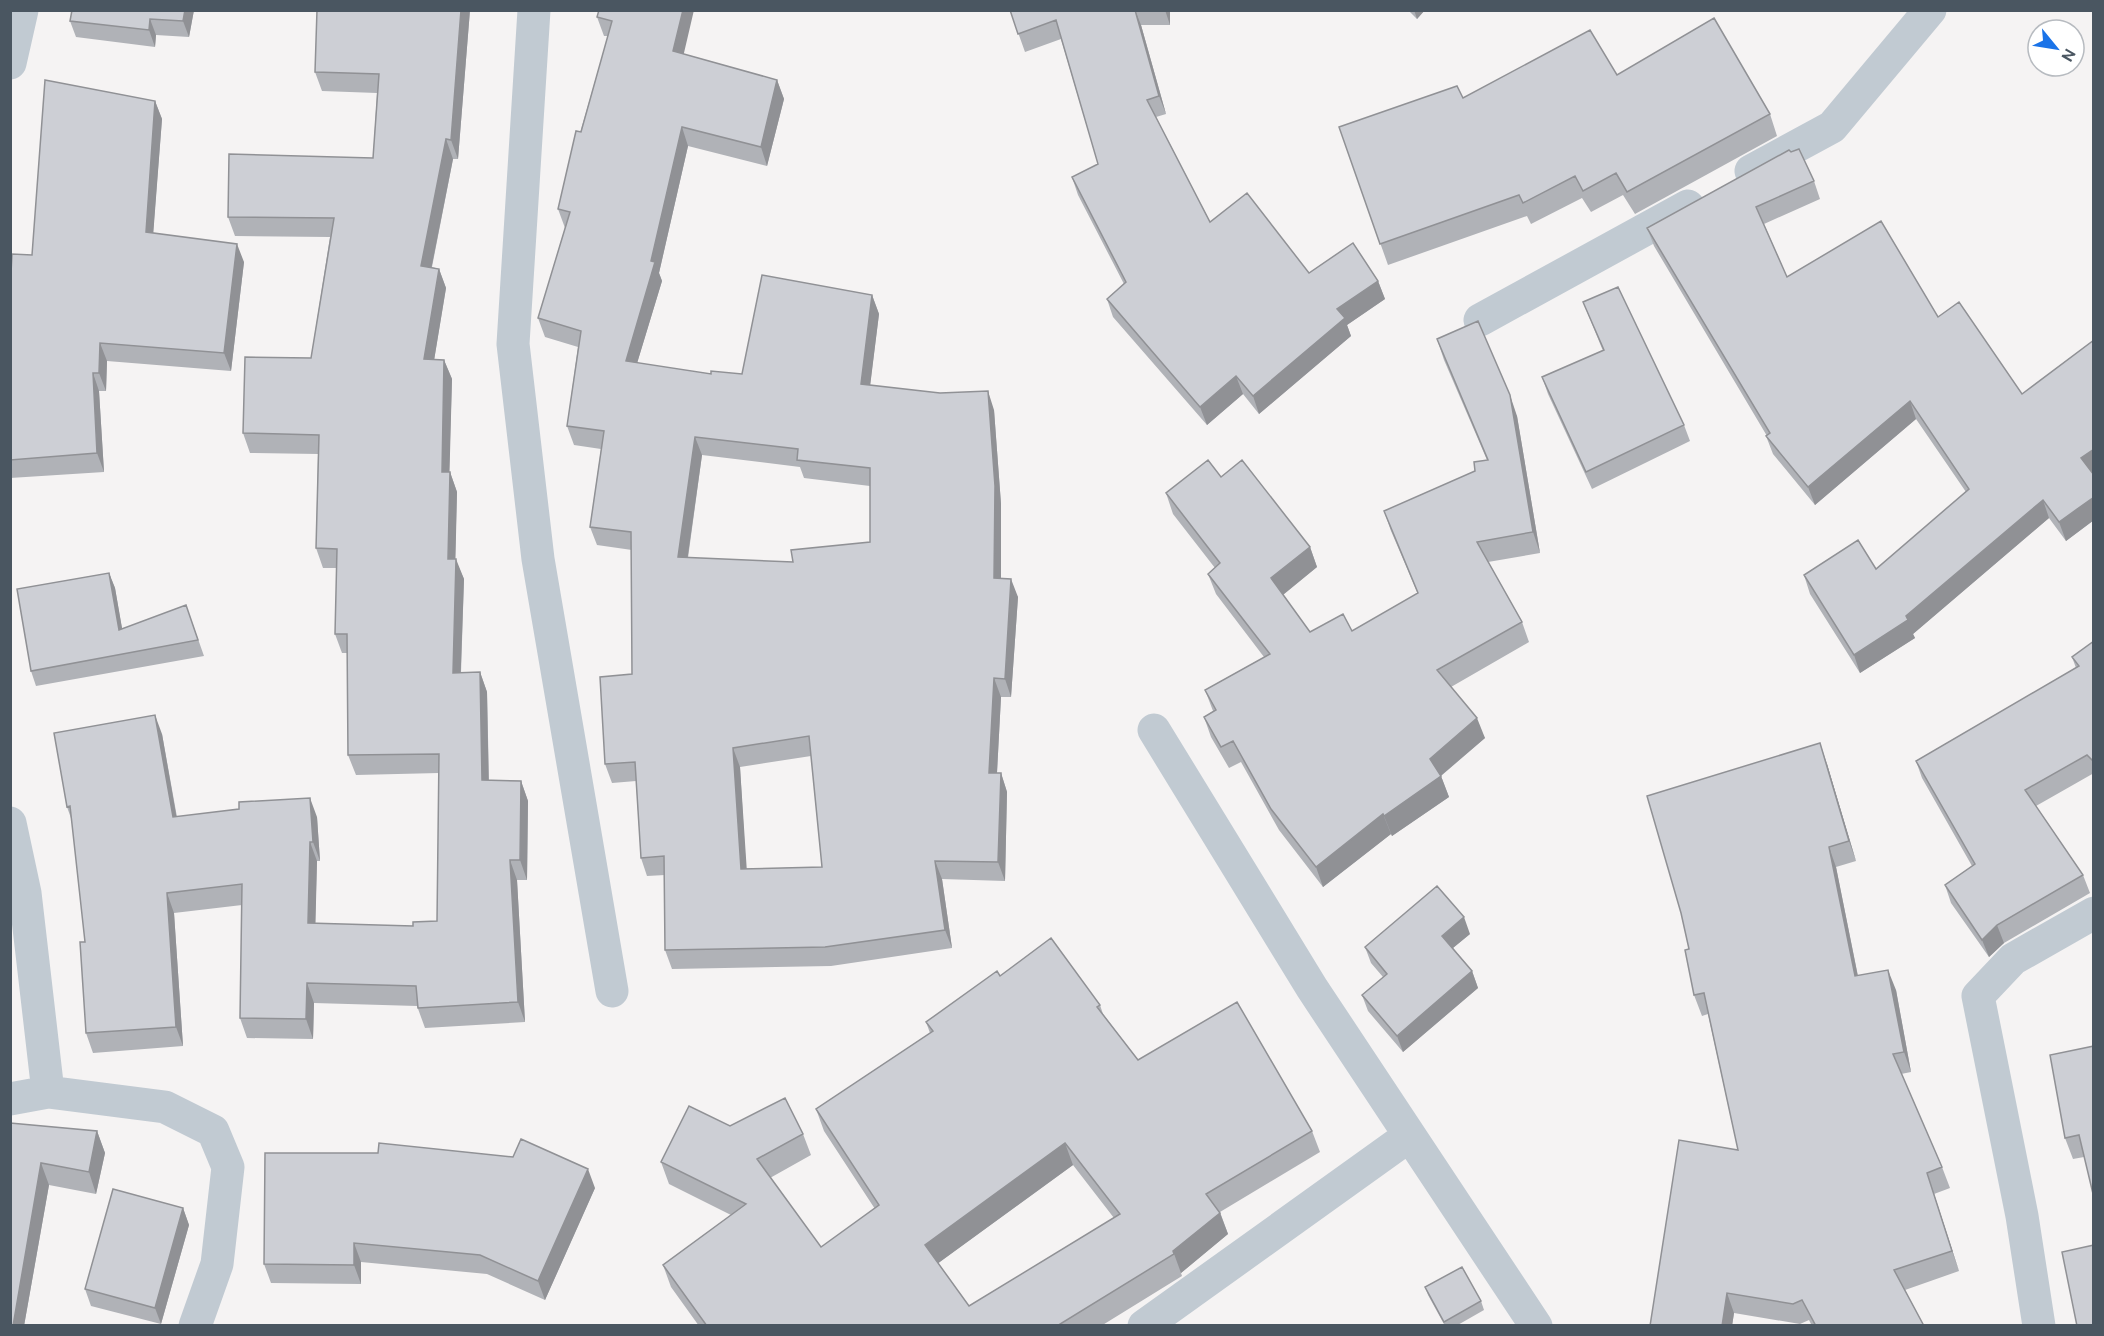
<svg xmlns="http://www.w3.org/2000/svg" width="2104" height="1336" font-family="Ubuntu,sans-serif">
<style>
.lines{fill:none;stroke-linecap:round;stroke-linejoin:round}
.minor{stroke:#c1cad2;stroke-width:33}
.wall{fill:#b0b2b7;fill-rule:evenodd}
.shaded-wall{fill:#909195}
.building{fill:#cdcfd5;stroke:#909195;stroke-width:1.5;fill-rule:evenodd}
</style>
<rect width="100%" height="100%" fill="#f5f3f3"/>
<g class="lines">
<path class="minor" d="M534,10L513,344L538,559L612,991
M10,63L22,10
M1751,171L1832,127L1930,10
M1480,320L1688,206
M1154,730L1312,988L1536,1326
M10,823L25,893L48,1092
M10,1099L48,1092L165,1107L213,1131L228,1167L217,1264L195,1326
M1144,1326L1409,1136
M2039,1326L2022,1216L1978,996L2013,959L2094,913"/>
</g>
<path class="wall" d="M72,10H194L189,37L156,35L155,47L76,37L70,21Z
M470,10L458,159H453L432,267L439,269L446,288L434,360H444L452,379L449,472H450L457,492L455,559L464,579L461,673L480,672L487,692L489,780L521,781L528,801L527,880H517L525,1022L425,1028L417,1006L314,1003L313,1039L247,1038L240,1018L242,905L174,913L183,1046L93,1053L86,1033L85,942L72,821L67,807L162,734L177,817H317L320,861H317L315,924L413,926L437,921L439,773L356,775L348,755L347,653H342L335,634L337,568H323L316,548L318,454L250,453L243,433L311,358L330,237L235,236L228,217L373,158L377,93L322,91L315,72Z
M599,10L684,54L777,80L784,99L767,166L688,146L659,273L662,281L637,363L711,374H742L872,295L879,314L870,385L994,410L1001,504V578L1018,597L1011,697H1001L997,773H1001L1007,792L1005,881L942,879L952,948L831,966L672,969L665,950V875L647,876L641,858L636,781L612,783L605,764L632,674V550L597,545L590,527L601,449L574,445L567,426L578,347L545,337L538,318L565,228L558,209L608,36H604L597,17ZM702,455L800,467L804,478L870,486V542L793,562L688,558ZM811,756L822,867L746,869L740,767Z
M1010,10H1170V25H1141L1166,114L1156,117L1210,222L1309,273L1378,281L1385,299L1347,325L1351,336L1259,414L1243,394L1207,425L1113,317L1107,299L1124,284L1078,195L1072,177L1098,164L1061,39L1025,52Z
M1408,10H1425L1417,19Z
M1617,75L1770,114L1777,136L1635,214L1623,195L1591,212L1582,198L1531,224L1527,216L1388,265L1339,127L1463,98Z
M155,101L162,119L153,233L244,262L231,371L107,361L106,391H99L104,472L10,478V292L32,255Z
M1814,181L1820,199L1764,224L1787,277L1938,317L2022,394L2094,340V472L2092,473L2094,475V520L2066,541L2049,518L1913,634L1915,638L1860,673L1810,594L1804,575L1876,569L1966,492L1916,419L1815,505L1773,454L1766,436H1767L1654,246L1647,228Z
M1583,302L1684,425L1690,441L1592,489L1548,394L1542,377L1603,351Z
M1437,339L1517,416L1540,553L1488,562L1522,622L1529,642L1451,687L1485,738L1441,776L1449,797L1392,836L1391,834L1323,887L1279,830L1241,762L1229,768L1211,737L1204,717L1213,711L1205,690L1264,657L1216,594L1208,574L1215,568L1173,514L1166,493L1221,477L1310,547L1317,567L1283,595L1310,632L1352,631L1418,594L1391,531L1384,511L1475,471L1487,460L1444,360Z
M109,573L115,588L122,629L186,605L204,656L36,686L31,671Z
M2094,641V773L2036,806L2083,875L2090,893L2004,943L1989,957L1951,903L1945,885L1972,866L1922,778L1916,761L2076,668L2072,657Z
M1827,764L1856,861L1836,867L1858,976L1896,990L1911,1072L1901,1074L1942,1167L1950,1188L1934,1194L1959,1271L1905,1290L1924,1326H1812L1809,1320L1800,1324L1734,1313L1732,1326H1650L1738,1150L1708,1014L1702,1016L1694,995L1689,949L1681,913Z
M1470,934L1453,948L1472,971L1478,988L1403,1052L1368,1011L1362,995L1383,977L1371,963L1365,947Z
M1000,976L1100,1005L1103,1014L1138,1060L1312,1131L1320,1152L1220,1212L1228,1234L1181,1273L1182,1276L1101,1326H699L671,1287L663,1265L731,1215L669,1184L661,1162L730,1126L803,1134L811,1155L770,1178L821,1247L875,1209L824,1131L816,1109L930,1033L926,1022ZM1073,1165L1114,1218L969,1306L938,1263Z
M2094,1046L2084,1157L2073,1159L2065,1138Z
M10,1123L97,1131L105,1153L96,1194L49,1185L24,1326H10Z
M265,1153L595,1188L545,1300L487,1274L361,1262V1284L271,1283L264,1264Z
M183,1208L189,1225L161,1324L91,1306L85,1289Z
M1425,1287L1481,1301L1484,1310L1456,1326H1445L1428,1295Z"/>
<path class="shaded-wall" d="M185,10H194L189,37L183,21Z
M461,10H470L458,159L451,140Z
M683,10H694L680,70L673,51Z
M1135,10L1141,25L1166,114L1159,96Z
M1165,10H1170V25Z
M1414,10H1425L1417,19Z
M150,19L156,35L155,47L149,30Z
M777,80L784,99L767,166L761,147Z
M155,101L162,119L152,250L146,232Z
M682,127L688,146L659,273L662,281L632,380L626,361L651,261Z
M446,139L453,159L428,285L421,266Z
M237,244L244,262L231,371L224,353Z
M439,269L446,288L431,379L424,359Z
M1378,281L1385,299L1347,325L1351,336L1259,414L1253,396L1337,309Z
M872,295L879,314L868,403L861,384Z
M100,343L107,361L106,391L99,373Z
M444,360L452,379L449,491L442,472Z
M93,373L99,391L104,472L97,453Z
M1236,376L1243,394L1207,425L1200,407Z
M988,391L994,410L1001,504V596L994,578Z
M1510,395L1517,416L1540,553L1533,532Z
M1910,401L1916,419L1815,505L1808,487Z
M695,437L702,455L685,576L678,557Z
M2094,449V472L2088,476L2081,458Z
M450,472L457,492L455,579L448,559Z
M2094,497V520L2066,541L2059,522Z
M2043,500L2049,518L1913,634L1915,638L1860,673L1854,655L1906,616Z
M1310,547L1317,567L1279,598L1271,578Z
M456,559L464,579L460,692L453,673Z
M109,573L115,588L125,645L119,630Z
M1011,579L1018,597L1011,697L1005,679Z
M480,672L487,692L489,800L482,780Z
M994,678L1001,697L996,791L989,773Z
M155,715L162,734L180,837L173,817Z
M1477,718L1485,738L1437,779L1430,759Z
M1820,743L1827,764L1856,861L1849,841Z
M733,748L740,767L748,888L741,869Z
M1001,773L1007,792L1005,881L998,862Z
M1441,776L1449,797L1392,836L1384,816Z
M521,781L528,801L527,880L520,860Z
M310,798L317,817L320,861L313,842Z
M1383,814L1391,834L1323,887L1316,867Z
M310,842L317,861L315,943L308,923Z
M1829,847L1836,867L1862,997L1855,976Z
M510,860L517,880L525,1022L518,1002Z
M935,861L942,879L952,948L945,930Z
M167,893L174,913L183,1046L176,1027Z
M1464,917L1470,934L1448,952L1442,936Z
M1997,925L2004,943L1989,957L1982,940Z
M1888,970L1896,990L1911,1072L1904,1052Z
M1472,971L1478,988L1403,1052L1397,1036Z
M307,983L314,1003L313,1039L306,1019Z
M97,1131L105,1153L96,1194L89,1172Z
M1065,1143L1073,1165L933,1267L925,1245Z
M41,1163L49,1185L24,1326H13Z
M588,1169L595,1188L545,1300L538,1281Z
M1927,1173L1934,1194L1959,1271L1952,1251Z
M183,1208L189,1225L161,1324L155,1308Z
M1220,1213L1228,1234L1181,1273L1173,1251Z
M354,1243L361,1262V1284L354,1265Z
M1727,1293L1734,1313L1732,1326H1722Z"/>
<path class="building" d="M72,10H185L183,21L150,19L149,30L70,21Z
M317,10H461L451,140L446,139L421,266L439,269L424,359L444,360L442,472H450L448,559H456L453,673L480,672L482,780L521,781L520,860H510L518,1002L418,1008L416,986L307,983L306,1019L240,1018L242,884L167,893L176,1027L86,1033L80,942H85L70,806L67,807L54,733L155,715L173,817L239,809V802L310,798L313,842H310L308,923L413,926V922L437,921L439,754L348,755L347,634H335L337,549L316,548L319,435L243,433L245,357L311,358L334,218L228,217L229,154L373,158L379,74L315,72Z
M599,10H683L673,51L777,80L761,147L682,127L651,261L655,262L626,361L711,374V371L742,374L762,275L872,295L861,384L940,393L988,391L995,486L994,578L1011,579L1005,679L994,678L989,773H1001L998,862L935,861L945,930L825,947L665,950L664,856L641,858L635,762L605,764L600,677L632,674L631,532L590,527L604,431L567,426L581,331L538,318L570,212L558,209L576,131L581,132L612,21L597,17ZM695,437L798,449L797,460L870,468V542L791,550L793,562L678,557ZM809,736L822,867L741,869L733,748Z
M1010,10H1135L1159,96L1147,100L1210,222L1247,193L1309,273L1353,243L1378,281L1337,309L1345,318L1253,396L1236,376L1200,407L1107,299L1126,282L1072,177L1098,164L1056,20L1018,34Z
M1714,18L1770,114L1627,192L1616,173L1583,191L1575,176L1523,203L1519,195L1380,244L1339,127L1457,86L1463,98L1590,30L1617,75Z
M45,80L155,101L146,232L237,244L224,353L100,343L99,373H93L97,453L10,460V292L12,254L32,255Z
M1799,149L1814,181L1756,207L1787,277L1881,221L1938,317L1959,302L2022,394L2094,340V449L2081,458L2094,475V497L2059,522L2043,500L1906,616L1908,620L1854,655L1804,575L1858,540L1876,569L1969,489L1910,401L1808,487L1766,436L1770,433L1647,228L1789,150L1791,152Z
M1618,287L1684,425L1586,472L1542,377L1604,350L1583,302Z
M1478,321L1510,395L1533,532L1477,542L1522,622L1437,670L1477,718L1430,759L1441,776L1384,816L1383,814L1316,867L1271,809L1233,741L1221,747L1204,717L1216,710L1205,690L1270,654L1208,574L1220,563L1166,493L1208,460L1221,477L1242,460L1310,547L1271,578L1310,632L1343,614L1352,631L1418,593L1384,511L1475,471L1474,462L1488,460L1437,339Z
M109,573L119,630L186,605L198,640L31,671L17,589Z
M2094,641V762L2087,755L2025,790L2083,875L1997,925L1982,940L1945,885L1975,864L1916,761L2079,666L2072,657Z
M1820,743L1849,841L1829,847L1855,976L1888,970L1904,1052L1893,1054L1942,1167L1927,1173L1952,1251L1894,1270L1924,1326H1816L1802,1300L1793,1304L1727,1293L1722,1326H1650L1679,1140L1738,1150L1704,993L1694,995L1685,950L1689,949L1681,913L1647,796Z
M1437,886L1464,917L1442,936L1472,971L1397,1036L1362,995L1387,974L1365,947Z
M1051,938L1100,1005L1097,1007L1138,1060L1237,1002L1312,1131L1206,1194L1220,1213L1173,1251L1174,1254L1057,1326H707L663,1265L746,1204L661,1162L689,1106L730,1126L785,1098L803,1134L757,1159L821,1247L879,1205L816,1109L933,1031L926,1022L997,971L1000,976ZM1065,1143L1120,1214L969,1306L925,1245Z
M2094,1046V1198L2079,1135L2065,1138L2050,1055Z
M10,1123L97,1131L89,1172L41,1163L13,1326H10Z
M521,1139L588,1169L538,1281L480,1255L354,1243V1265L264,1264L265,1153H378L379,1143L513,1157Z
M113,1189L183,1208L155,1308L85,1289Z
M2094,1245V1326H2077L2062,1252Z
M1462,1267L1481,1301L1444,1322L1425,1287Z"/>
<rect width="2104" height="1336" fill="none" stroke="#4a5661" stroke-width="24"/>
<g transform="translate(2056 48) rotate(120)"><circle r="28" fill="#ffffff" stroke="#b7bbc0" stroke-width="1.5"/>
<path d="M0-4.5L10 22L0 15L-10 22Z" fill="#1a73e8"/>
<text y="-9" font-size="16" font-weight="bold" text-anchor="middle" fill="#4a5661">N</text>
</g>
</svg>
